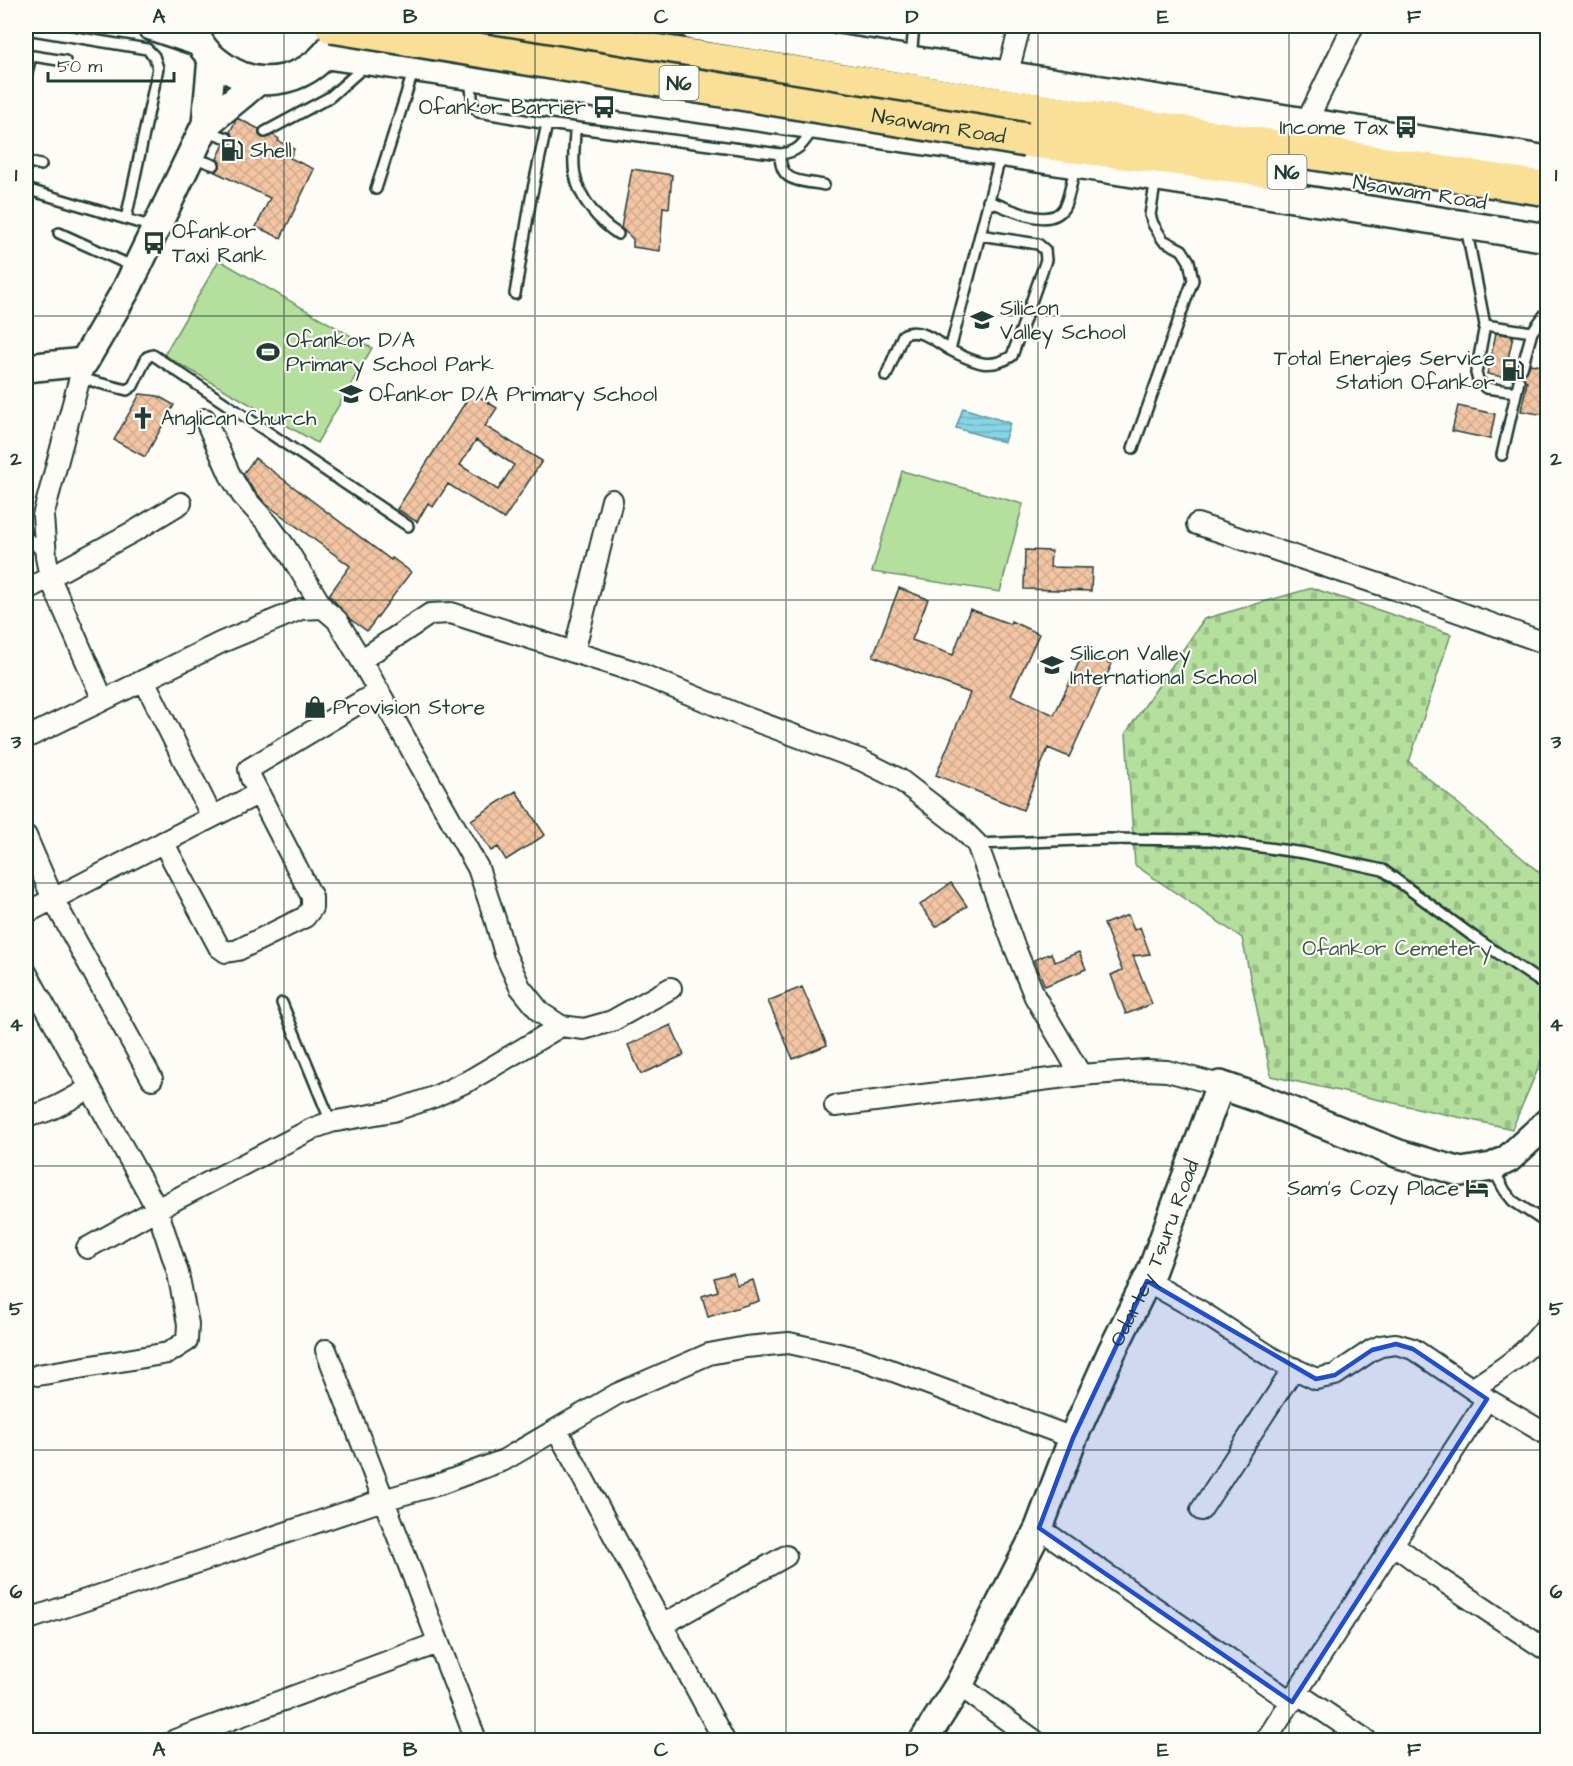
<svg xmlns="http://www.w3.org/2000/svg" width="1573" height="1766" font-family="'Architects Daughter',sans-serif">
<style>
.green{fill:#b4df9c;stroke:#6a8e68;stroke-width:1.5}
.cemetery{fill:url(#cemetery-stones);stroke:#6a8e68;stroke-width:1.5}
.water{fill:url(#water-rules);stroke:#5d989f;stroke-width:1.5}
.building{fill:url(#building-cross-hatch);stroke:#1f3d34;stroke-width:1.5;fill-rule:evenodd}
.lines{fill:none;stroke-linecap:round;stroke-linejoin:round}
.lane-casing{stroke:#1f3d34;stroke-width:14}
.street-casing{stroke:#1f3d34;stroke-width:24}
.secondary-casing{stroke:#1f3d34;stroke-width:32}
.highway-casing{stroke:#1f3d34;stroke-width:38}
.lane{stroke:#fdfcf7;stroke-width:9}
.street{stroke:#fdfcf7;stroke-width:20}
.secondary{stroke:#fdfcf7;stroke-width:27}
.highway{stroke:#fadf96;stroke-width:33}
.highway-bridge-casing{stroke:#1f3d34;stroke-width:38;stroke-linecap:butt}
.highway-bridge{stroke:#fadf96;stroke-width:33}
.marked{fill:#1d4ed8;fill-opacity:0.2;stroke:#1d4ed8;stroke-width:4.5;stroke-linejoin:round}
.grid{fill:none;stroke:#1f3d34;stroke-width:1.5;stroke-opacity:0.55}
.labels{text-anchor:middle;stroke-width:4.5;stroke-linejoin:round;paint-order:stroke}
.shield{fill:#fdfcf7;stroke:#62766e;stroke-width:1.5}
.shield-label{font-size:20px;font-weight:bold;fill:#1f3d34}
.poi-label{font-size:21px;fill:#1f3d34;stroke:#fdfcf7;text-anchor:start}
.street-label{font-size:21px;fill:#1f3d34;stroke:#fdfcf7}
.park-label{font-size:21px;fill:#3d5d49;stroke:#fdfcf7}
.neatline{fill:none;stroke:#1f3d34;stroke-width:2}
.grid-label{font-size:20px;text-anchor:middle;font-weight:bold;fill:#1f3d34}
</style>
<defs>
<pattern id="cemetery-stones" width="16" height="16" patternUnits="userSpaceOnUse" patternTransform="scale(1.5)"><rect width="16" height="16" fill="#b4df9c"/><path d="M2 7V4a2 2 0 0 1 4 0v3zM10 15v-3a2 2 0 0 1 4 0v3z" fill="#9ac087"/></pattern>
<pattern id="water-rules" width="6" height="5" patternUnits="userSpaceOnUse" patternTransform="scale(1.5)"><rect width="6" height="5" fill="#87d4e7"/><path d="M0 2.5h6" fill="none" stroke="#6eadbc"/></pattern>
<pattern id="building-cross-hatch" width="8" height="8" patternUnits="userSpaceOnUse" patternTransform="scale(1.5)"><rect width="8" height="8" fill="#f3c5a3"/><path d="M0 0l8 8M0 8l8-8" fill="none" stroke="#d0aa8d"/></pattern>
</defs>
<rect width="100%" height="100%" fill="#fdfcf7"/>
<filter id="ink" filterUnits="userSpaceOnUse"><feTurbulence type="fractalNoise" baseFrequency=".0167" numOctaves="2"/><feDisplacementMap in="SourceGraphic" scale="12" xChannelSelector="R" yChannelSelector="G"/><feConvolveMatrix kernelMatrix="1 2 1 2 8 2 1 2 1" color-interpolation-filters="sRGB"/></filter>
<g filter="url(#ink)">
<path class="green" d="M219,260L372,348L317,443L164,355Z
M902,471L1023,504L1000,592L872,572Z"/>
<path class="cemetery" d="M1312,588L1451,634L1409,762L1547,879V1048L1512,1129L1271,1076L1242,938L1135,865L1126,733L1204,619Z"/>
<path class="water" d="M963,408L1010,423L1004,442L956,428Z"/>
<path class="building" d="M237,118L259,129V135L262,138L273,135L279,139L278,141L294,149L290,158L314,169L281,238L256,227L270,198L215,172L220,167L219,161L217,159L224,144H229L233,141V136L230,132Z
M632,169L672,175L669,208L663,207L660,251L633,247V239L621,228Z
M1496,333L1513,336L1508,359L1517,361L1515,369L1520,374L1516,375L1513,379L1487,374Z
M1530,364L1548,367V402L1545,415L1521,411L1527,382L1521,375L1527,372Z
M472,392L497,408L485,426L542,461L504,519L448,484L433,507L428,503L417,522L397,509ZM476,440L514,465L498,490L460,465Z
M140,394L158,396L174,405L145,457L114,440Z
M1458,406L1495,414L1490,439L1452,431Z
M255,458L391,560L392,558L411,572L367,631L350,619L329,595L350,566L266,504L252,488L243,474Z
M1025,550L1051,551L1050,567L1092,568L1091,591L1024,589Z
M899,588L928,599L912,640L953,655L970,609L1010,624L1011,621L1039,634L1011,695L1054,715L1084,652L1112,664L1069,757L1048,748L1023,810L936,775L970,693L873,656Z
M516,791L545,835L506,860L498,847L491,851L471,820Z
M951,883L967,906L936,927L920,905Z
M1128,915L1134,930L1140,927L1150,954L1133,956L1152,1004L1126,1014L1111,975L1122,970L1104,924Z
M1079,952L1086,969L1045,986L1034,960L1051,953L1055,962Z
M802,987L827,1045L793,1059L768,1001Z
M671,1025L684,1055L641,1074L628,1045Z
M733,1273L737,1285L753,1280L759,1301L708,1317L702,1296L718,1291L714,1278Z"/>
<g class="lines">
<g class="lane-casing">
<path id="lane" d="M26,29L147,49L154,56L158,68L126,219
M26,55L65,61
M911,58L914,26
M26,77L31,56
M470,78L473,106L479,112L547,124L780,154C799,152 803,144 813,129
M575,128C575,143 572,160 575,175C579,198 599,222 618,234
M207,131L227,138
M265,132L330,97L365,66
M780,154C780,184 800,180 824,185
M192,157L214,165
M26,161L41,165
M26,189L153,227
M376,189L414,69
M988,201C1007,207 1048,230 1063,209C1069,201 1072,178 1075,168
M1466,227L1485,325L1532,332L1548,310
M59,233L134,267
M515,294L531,198L547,124
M1485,325L1476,373L1478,380L1486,388L1516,392
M950,350C973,361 988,371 1012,356L1046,260L1045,250L1038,244L980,235
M1522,368L1532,332
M886,376L903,335C919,326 937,342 950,350L1001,154
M79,378L127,390L133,386L147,357L153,355L408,526
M1133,448L1193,280L1189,261L1182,250L1163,240L1153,224L1150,215L1156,179
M1502,455L1519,381
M26,535L42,553
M977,844L1105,839L1210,840L1304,853L1383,870L1474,937L1548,987
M282,1003L331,1122
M1493,1169L1505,1191L1513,1201L1548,1224"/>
</g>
<g class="street-casing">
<path id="street" d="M1007,76L1020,26
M1306,123L1353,26
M84,362L43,516L46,557L50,578L103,700
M205,419L230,475L242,495L269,525L286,548L323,608
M1197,524L1394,589L1548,644
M26,590L138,529L181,503
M574,652L612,500
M361,660L430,614L451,613L636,672L742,716L861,760L899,779L956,823L977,844L1013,943L1035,997L1081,1075
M144,680L212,817
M26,738L222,642L301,609L323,608L337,620L361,660L478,868L495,919L505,954L520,987L541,1013L561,1026L584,1029L612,1021L671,988
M26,836L53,899L152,1079
M163,842L219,947L226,952L238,950L305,917L312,908V897L251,778L249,769L379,691
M26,913L259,793
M26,972L157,1209L178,1273L188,1324L187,1341L168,1353L38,1375
M835,1106L1081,1075L1146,1070L1167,1071L1220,1085
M26,1114C41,1119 75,1096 89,1089
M87,1248L157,1209L314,1128L331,1122L393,1111L434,1097L470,1080L561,1026
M1147,1281L1202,1312L1274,1359L1316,1379L1335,1375L1372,1350L1381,1346L1396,1344L1413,1349L1487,1399L1548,1435
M326,1350L476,1740
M1472,1389C1501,1370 1528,1353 1548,1324
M557,1430L724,1740
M1201,1510L1294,1368
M1039,1528L1292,1702
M1393,1544L1434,1575L1548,1651
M26,1620L383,1500L440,1484L504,1460L617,1394L709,1354L746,1347L789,1343L861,1359L1073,1438
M662,1625L786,1556
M959,1685L1034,1740
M1297,1693L1366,1740
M175,1740L438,1643
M1266,1740L1487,1399"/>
</g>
<g class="secondary-casing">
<g id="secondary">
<path d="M151,26L199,42"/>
<path d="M194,26C196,31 197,38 200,43C206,53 214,60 223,66C262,94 312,80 336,40"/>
<path d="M693,26L1548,160"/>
<path d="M327,55L974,148L1548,238"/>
<path d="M206,124L258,81"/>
<path d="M26,368L84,362L127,288L206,124L212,58"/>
<path id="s1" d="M924,1740L959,1685L1039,1528L1073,1438L1112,1351L1152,1270L1220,1085L1261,1099L1399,1154L1461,1172L1492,1167L1508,1159L1548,1122"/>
</g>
</g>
<g class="highway-casing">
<path id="highway" d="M492,26L1548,189
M1026,140L1265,169"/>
</g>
<use href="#lane" class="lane"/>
<use href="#street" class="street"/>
<use href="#secondary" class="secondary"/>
<use href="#highway" class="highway"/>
<g class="highway-bridge-casing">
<g id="highway-bridge">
<path id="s2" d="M332,26L1026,140"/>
</g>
</g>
<use href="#highway-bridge" class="highway-bridge"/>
</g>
</g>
<path class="marked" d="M1147,1281L1316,1379L1335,1375L1372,1350L1396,1344L1413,1349L1487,1399L1292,1702L1039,1528L1073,1438Z"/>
<path class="grid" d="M284,26V1740M535,26V1740M786,26V1740M1038,26V1740M1289,26V1740M26,316H1548M26,600H1548M26,883H1548M26,1166H1548M26,1450H1548"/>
<defs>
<g id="bus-bare" transform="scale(1.8)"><path d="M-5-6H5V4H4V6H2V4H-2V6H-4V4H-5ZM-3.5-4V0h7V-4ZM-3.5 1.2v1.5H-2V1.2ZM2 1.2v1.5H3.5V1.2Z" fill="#1f3d34" stroke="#fdfcf7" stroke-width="2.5" paint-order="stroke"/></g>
<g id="fuel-bare" transform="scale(1.8)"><path d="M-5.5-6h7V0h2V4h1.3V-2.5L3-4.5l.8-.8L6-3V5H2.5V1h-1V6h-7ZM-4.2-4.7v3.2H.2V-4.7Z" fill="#1f3d34" stroke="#fdfcf7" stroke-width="2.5" paint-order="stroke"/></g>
<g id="school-bare" transform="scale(1.8)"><path d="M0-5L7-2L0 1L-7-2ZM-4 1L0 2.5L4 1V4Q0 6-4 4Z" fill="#1f3d34" stroke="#fdfcf7" stroke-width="2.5" paint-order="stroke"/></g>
<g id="stadium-bare" transform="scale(1.8)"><path d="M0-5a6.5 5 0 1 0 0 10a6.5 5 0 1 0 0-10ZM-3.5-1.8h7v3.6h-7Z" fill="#1f3d34" stroke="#fdfcf7" stroke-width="2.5" paint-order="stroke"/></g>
<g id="church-bare" transform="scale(1.8)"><path d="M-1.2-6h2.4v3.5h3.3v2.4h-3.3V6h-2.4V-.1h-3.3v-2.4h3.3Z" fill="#1f3d34" stroke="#fdfcf7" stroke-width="2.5" paint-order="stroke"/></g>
<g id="shop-bare" transform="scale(1.8)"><path d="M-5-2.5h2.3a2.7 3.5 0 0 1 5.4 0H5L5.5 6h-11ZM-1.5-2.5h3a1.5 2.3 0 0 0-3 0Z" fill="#1f3d34" stroke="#fdfcf7" stroke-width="2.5" paint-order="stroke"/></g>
<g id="hotel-bare" transform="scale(1.8)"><path d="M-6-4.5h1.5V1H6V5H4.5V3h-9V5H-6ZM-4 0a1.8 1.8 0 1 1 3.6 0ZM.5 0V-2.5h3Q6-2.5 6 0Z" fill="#1f3d34" stroke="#fdfcf7" stroke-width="2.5" paint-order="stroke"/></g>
</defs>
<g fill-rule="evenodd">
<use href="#bus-bare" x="604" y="107"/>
<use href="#bus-bare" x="1406" y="127"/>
<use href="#fuel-bare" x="232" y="150"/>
<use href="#bus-bare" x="154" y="243"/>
<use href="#school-bare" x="982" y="320"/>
<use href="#stadium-bare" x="268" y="352"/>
<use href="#fuel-bare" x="1513" y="370"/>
<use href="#school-bare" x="351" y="394"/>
<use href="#church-bare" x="143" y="418"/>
<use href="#school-bare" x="1052" y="665"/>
<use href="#shop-bare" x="315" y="707"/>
<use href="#hotel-bare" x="1477" y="1188"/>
</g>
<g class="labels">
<g class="shield">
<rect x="659.5" y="66" width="39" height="34" rx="4.5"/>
<rect x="1267.5" y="155" width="39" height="34" rx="4.5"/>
</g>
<g class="shield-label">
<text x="679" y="90">N6</text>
<text x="1287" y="179">N6</text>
</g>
<g class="poi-label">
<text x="586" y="114" text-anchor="end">Ofankor Barrier</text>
<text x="1388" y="134" text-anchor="end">Income Tax</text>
<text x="250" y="157">Shell</text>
<text x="172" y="238">Ofankor<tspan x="172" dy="24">Taxi Rank</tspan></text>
<text x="1000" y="315">Silicon<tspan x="1000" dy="24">Valley School</tspan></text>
<text x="286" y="347">Ofankor D/A<tspan x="286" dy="24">Primary School Park</tspan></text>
<text x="1495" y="365" text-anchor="end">Total Energies Service<tspan x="1495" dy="24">Station Ofankor</tspan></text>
<text x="369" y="401">Ofankor D/A Primary School</text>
<text x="161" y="425">Anglican Church</text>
<text x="1070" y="660">Silicon Valley<tspan x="1070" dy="24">International School</tspan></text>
<text x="333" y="714">Provision Store</text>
<text x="1459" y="1195" text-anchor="end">Sam's Cozy Place</text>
</g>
<g class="street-label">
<text dy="7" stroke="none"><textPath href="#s2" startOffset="615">Nsawam Road</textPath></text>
<text transform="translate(1420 192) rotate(9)" y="7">Nsawam Road</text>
<text dy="7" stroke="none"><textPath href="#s1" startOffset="540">Odartey Tsuru Road</textPath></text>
</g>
<g class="park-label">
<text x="1397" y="955">Ofankor Cemetery</text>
</g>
</g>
<rect width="1573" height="1766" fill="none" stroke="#fdfcf7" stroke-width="66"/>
<path d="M48 72v9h126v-9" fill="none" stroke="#1f3d34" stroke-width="3"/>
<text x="57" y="72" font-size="18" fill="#1f3d34" stroke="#fdfcf7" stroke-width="4.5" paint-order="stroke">50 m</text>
<rect x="33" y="33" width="1507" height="1700" class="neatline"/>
<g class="grid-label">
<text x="159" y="23">A</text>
<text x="410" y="23">B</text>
<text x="661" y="23">C</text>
<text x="912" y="23">D</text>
<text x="1163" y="23">E</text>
<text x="1414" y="23">F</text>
<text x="16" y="181">1</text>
<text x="1556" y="181">1</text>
<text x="16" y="465">2</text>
<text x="1556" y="465">2</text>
<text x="16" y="748">3</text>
<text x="1556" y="748">3</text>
<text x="16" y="1031">4</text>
<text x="1556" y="1031">4</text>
<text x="16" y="1315">5</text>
<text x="1556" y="1315">5</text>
<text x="16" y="1598">6</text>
<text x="1556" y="1598">6</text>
<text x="159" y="1756">A</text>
<text x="410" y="1756">B</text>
<text x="661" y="1756">C</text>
<text x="912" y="1756">D</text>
<text x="1163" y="1756">E</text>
<text x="1414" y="1756">F</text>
</g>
</svg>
